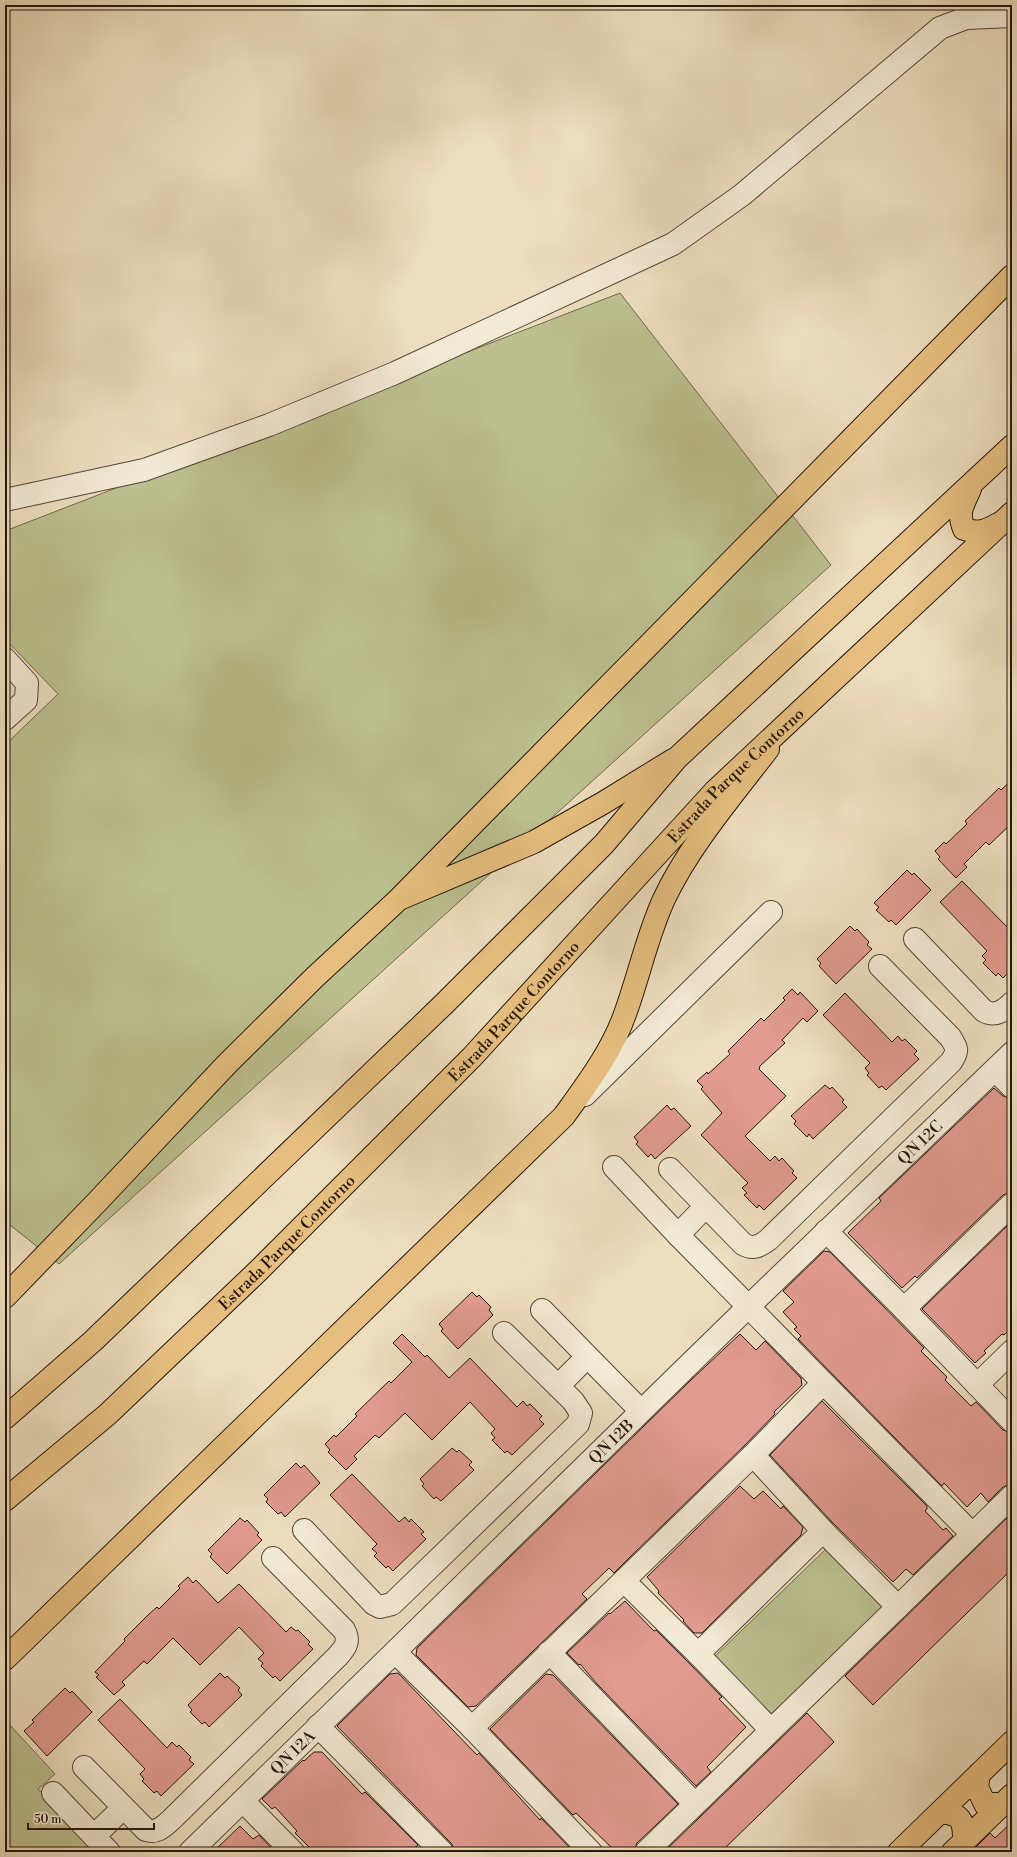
<svg xmlns="http://www.w3.org/2000/svg" width="1017" height="1857" font-family="'Libre Bodoni',serif">
<style>
.green{fill:#bcc08f;stroke:#706a4e}
.building{fill:#e19b90;stroke:#25150d}
.lines{fill:none;stroke-linecap:round;stroke-linejoin:round}
.minor-casing{stroke:#57473a;stroke-width:24}
.major-casing{stroke:#25150d;stroke-width:24}
.highway-casing{stroke:#25150d;stroke-width:24}
.minor{stroke:#f3ead5;stroke-width:22}
.major{stroke:#e6bf80;stroke-width:22}
.highway{stroke:#e6bf80;stroke-width:22}
.labels{text-anchor:middle;stroke-width:4;stroke-linejoin:round;paint-order:stroke}
.street-label{font-size:16px;fill:#25150d;stroke:#f3ead5}
</style>
<rect width="100%" height="100%" fill="#eddebf"/>
<filter id="stains"><feTurbulence type="fractalNoise" baseFrequency=".005" numOctaves="4"/><feColorMatrix values="0 0 0 0 .2 0 0 0 0 .09 0 0 0 0 .02 0 0 0 .5 -.17"/></filter>
<radialGradient id="worn" r=".72"><stop offset=".6" stop-color="#630" stop-opacity="0"/><stop offset="1" stop-color="#630" stop-opacity=".3"/></radialGradient>
<path class="green" d="M620,293L831,565L59,1264L5,1221V745L58,694L5,639V531Z
M827,1548L883,1606L768,1717L712,1659Z
M8,1723L55,1774L38,1789L98,1852H5V1726Z"/>
<path class="building" d="M1012,780V823L989,845L986,842L964,864L967,867L956,878L938,859L940,857L935,851L944,842L946,844L967,824L965,821L999,788L1001,790Z
M907,870L912,875L914,873L931,890L896,925L891,920L889,922L876,910L879,907L874,903Z
M962,881L1012,932V969L1003,978L998,973L996,976L983,963L986,960L982,956L987,951L940,902Z
M850,926L855,931L857,929L869,942L867,945L872,949L836,984L819,966L821,963L817,959Z
M792,989L798,995L800,992L818,1011L807,1022L803,1018L782,1040L785,1043L760,1066L759,1069L786,1096L745,1136L770,1161L775,1156L779,1161L782,1158L794,1171L792,1173L797,1178L764,1210L759,1205L757,1208L744,1195L747,1193L742,1188L748,1183L701,1135L722,1113L701,1089L703,1087L697,1081L707,1072L708,1074L730,1054L728,1051L761,1018L764,1021L785,1000L783,998Z
M845,993L892,1042L898,1036L902,1041L905,1039L917,1051L914,1054L919,1059L886,1090L882,1086L879,1088L867,1075L869,1073L865,1068L870,1063L823,1015Z
M825,1085L830,1089L832,1087L844,1100L842,1102L847,1107L813,1139L809,1134L807,1137L794,1124L796,1121L791,1116Z
M994,1088L1003,1096L1012,1099V1192L1003,1195L917,1278L915,1276L902,1288L848,1233L881,1201L879,1198Z
M667,1105L671,1110L674,1108L691,1126L655,1159L651,1154L648,1157L636,1144L638,1142L634,1137Z
M1012,1221V1327L1004,1335L1002,1334L984,1351L986,1353L975,1363L922,1309Z
M824,1251L830,1252L924,1348L921,1351L947,1377L945,1380L971,1406L976,1402L1003,1430L1012,1433V1484L1003,1487L988,1502L981,1493L967,1507L944,1483L942,1486L798,1339L801,1336L794,1329L797,1327L783,1312L794,1302L783,1291Z
M472,1292L477,1297L479,1295L491,1307L489,1310L493,1315L458,1349L441,1331L443,1329L439,1324Z
M402,1334L425,1357L427,1355L449,1378L470,1358L517,1407L523,1401L527,1406L530,1404L542,1416L539,1419L544,1424L512,1455L507,1451L505,1453L492,1440L495,1438L491,1433L495,1429L470,1402L432,1440L405,1413L379,1438L375,1435L354,1456L357,1459L346,1470L328,1452L330,1450L325,1444L334,1435L336,1437L357,1416L355,1414L389,1381L391,1383L412,1362L393,1343Z
M740,1334L756,1350L765,1341L801,1378L802,1385L774,1412L775,1414L744,1446L628,1559L614,1573L609,1568L582,1594L587,1599L476,1706L468,1707L416,1655L417,1648L690,1381Z
M822,1401L927,1506V1509L925,1511L943,1530L946,1528L953,1536L913,1575L906,1569L893,1582L832,1522L770,1455Z
M452,1448L457,1452L459,1450L472,1462L469,1465L474,1470L441,1501L436,1497L434,1499L422,1486L424,1484L420,1479Z
M296,1463L301,1468L304,1465L320,1483L285,1517L281,1512L278,1514L266,1502L268,1499L264,1495Z
M352,1474L399,1522L405,1517L409,1522L411,1519L424,1532L421,1534L426,1539L393,1571L388,1566L386,1568L374,1556L377,1553L372,1549L377,1544L330,1495Z
M740,1486L754,1499L763,1491L781,1509L783,1506L803,1527L801,1535L702,1633H694L683,1621L684,1620L658,1593L659,1591L647,1577Z
M1012,1513V1569L873,1705L845,1676Z
M240,1518L245,1522L247,1520L259,1533L257,1535L262,1540L227,1574L210,1557L212,1554L208,1550Z
M188,1577L193,1583L196,1580L218,1603L239,1584L286,1632L291,1627L296,1631L298,1630L310,1642L308,1644L313,1649L280,1681L275,1676L273,1678L261,1666L263,1663L258,1659L264,1653L239,1627L200,1665L173,1638L147,1664L144,1661L122,1682L125,1685L114,1695L96,1677L99,1675L95,1672L125,1641L124,1639L148,1615L157,1607L159,1609L180,1588L178,1586Z
M625,1601L654,1631L656,1630L689,1663L722,1697L719,1699L746,1727L707,1767L711,1772L696,1786L598,1685L580,1664L579,1665L567,1653L609,1613L610,1614Z
M220,1673L225,1678L227,1676L240,1688L238,1690L242,1695L209,1727L205,1722L202,1724L190,1712L192,1710L188,1705Z
M398,1673L477,1755L479,1753L530,1809L540,1820L541,1818L574,1852H456L451,1843L337,1726L390,1674Z
M546,1674L553,1675L678,1804L637,1843L634,1852H616L576,1813L573,1815L490,1729Z
M65,1688L70,1693L72,1691L92,1712L47,1756L24,1731L34,1722L32,1720Z
M120,1699L167,1748L172,1742L177,1747L179,1745L191,1757L189,1760L194,1764L161,1796L157,1791L154,1793L142,1781L144,1779L140,1774L145,1769L98,1720Z
M807,1713L834,1742L721,1852H664Z
M314,1752H322L362,1794L365,1792L418,1845L410,1852H314L295,1833L297,1831L275,1807L272,1809L262,1799L303,1760L304,1761Z
M1012,1822V1852H971L990,1833L995,1838Z
M240,1826L253,1839L259,1835L275,1852H213Z"/>
<g class="lines">
<g class="minor-casing">
<g id="minor">
<path d="M5,500L144,470L269,425L395,373L673,244L742,195L940,28L966,18L1012,16"/>
<path d="M5,659L27,683L26,700L5,719"/>
<path d="M915,939L984,1011C995,1017 1004,1011 1012,1003"/>
<path d="M995,1070L1012,1087"/>
<path d="M585,1095L771,912"/>
<path d="M614,1167L678,1235L972,1534"/>
<path d="M670,1169L743,1244C753,1250 760,1246 768,1240L951,1062C959,1050 957,1048 950,1037L880,966"/>
<path d="M826,1231L904,1309L1012,1421"/>
<path d="M678,1235L706,1206"/>
<path d="M904,1309L1012,1204"/>
<path d="M542,1310L641,1411"/>
<path d="M977,1385L1012,1351"/>
<path d="M558,1386L587,1357"/>
<path d="M753,1455L823,1531L898,1607"/>
<path d="M304,1530L374,1604L380,1607L392,1604L578,1424L581,1413L573,1401L504,1333"/>
<path d="M624,1581L698,1654L771,1730"/>
<path d="M395,1652L472,1728L591,1852"/>
<path d="M549,1652L694,1803"/>
<path d="M698,1654L823,1531"/>
<path d="M318,1726L442,1852"/>
<path d="M472,1728L753,1455L823,1383"/>
<path d="M84,1767L146,1830C157,1834 164,1826 171,1820L338,1656C346,1647 350,1641 344,1630L273,1558"/>
<path d="M53,1793L109,1852"/>
<path d="M243,1801L293,1852"/>
<path d="M94,1836L123,1808"/>
<path id="s1" d="M190,1852L749,1306L1012,1053"/>
<path d="M646,1852L1012,1496"/>
</g>
</g>
<g class="major-casing">
<path id="major" d="M399,899L1012,276
M5,1297L97,1202L227,1064L315,977L399,899L534,842L603,803L673,760
M5,1659L564,1116C587,1084 612,1051 625,1014C639,976 647,936 664,899C689,846 732,796 768,749
M979,1774L977,1787L985,1804H1003
M940,1812C961,1814 964,1820 964,1840
M899,1852L1012,1742
M953,1852L1012,1795"/>
</g>
<g class="highway-casing">
<g id="highway">
<path d="M970,489C963,505 957,512 964,529C978,534 986,531 998,524"/>
<path d="M5,1418L93,1341L443,1005L604,844L677,758L1012,446"/>
<path id="s2" d="M5,1500L108,1414L258,1271L472,1057L715,791L1012,513"/>
</g>
</g>
<use href="#minor" class="minor"/>
<use href="#major" class="major"/>
<use href="#highway" class="highway"/>
</g>
<g class="labels">
<g class="street-label">
<text dy="6" stroke="none"><textPath href="#s2" startOffset="1030">Estrada Parque Contorno</textPath></text>
<text dy="6" stroke="none"><textPath href="#s2" startOffset="706">Estrada Parque Contorno</textPath></text>
<text dy="6" stroke="none"><textPath href="#s1" startOffset="1018">QN 12C</textPath></text>
<text dy="6" stroke="none"><textPath href="#s2" startOffset="382">Estrada Parque Contorno</textPath></text>
<text dy="6" stroke="none"><textPath href="#s1" startOffset="588">QN 12B</textPath></text>
<text dy="6" stroke="none"><textPath href="#s1" startOffset="143">QN 12A</textPath></text>
</g>
</g>
<rect width="1017" height="1857" fill="none" stroke="#eddebf" stroke-width="20"/>
<rect x="6" y="6" width="1005" height="1845" fill="none" stroke="#25150d" stroke-width="2"/>
<rect x="10" y="10" width="997" height="1837" fill="none" stroke="#25150d"/>
<path d="M28 1823v6h126v-6" fill="none" stroke="#25150d" stroke-width="2"/>
<text x="34" y="1823" font-size="12" fill="#25150d" stroke="#f3ead5" stroke-width="3" paint-order="stroke">50 m</text>
<rect width="100%" height="100%" filter="url(#stains)"/>
<rect width="100%" height="100%" fill="url(#worn)"/>
</svg>
